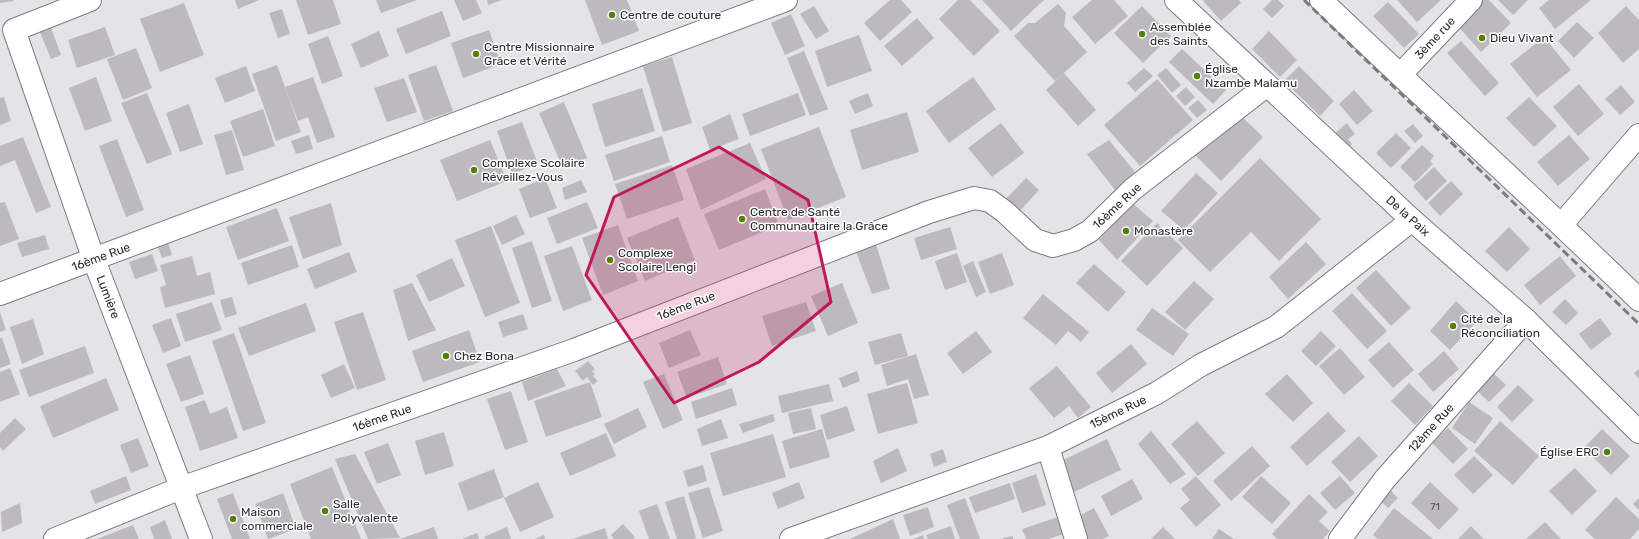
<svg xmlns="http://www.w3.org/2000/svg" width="1639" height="539" font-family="Rubik,sans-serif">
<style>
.building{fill:#bcbabe}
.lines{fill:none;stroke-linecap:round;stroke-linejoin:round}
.street-casing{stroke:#7b7c80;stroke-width:24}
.secondary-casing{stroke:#7b7c80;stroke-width:24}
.street{stroke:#fff;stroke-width:22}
.secondary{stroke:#fff;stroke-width:22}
.rail{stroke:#7c7c7f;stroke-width:3;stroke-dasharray:8 4;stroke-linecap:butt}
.marked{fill:#c2185b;fill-opacity:0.2;stroke:#c2185b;stroke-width:3;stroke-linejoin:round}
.poi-dot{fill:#547f04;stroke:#fff;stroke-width:1.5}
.labels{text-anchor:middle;stroke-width:3;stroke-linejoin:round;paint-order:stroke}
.number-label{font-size:10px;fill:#4f4f51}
.poi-label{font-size:12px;fill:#2b2b2d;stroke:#fff;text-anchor:start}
.street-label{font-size:12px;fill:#2b2b2d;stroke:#fff}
</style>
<rect width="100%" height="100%" fill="#e3e3e8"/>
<path class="building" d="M0,0H13V1L0,3Z
M235,0H259L238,9Z
M296,0H333L341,24L308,35Z
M376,0H417L381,13Z
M454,0H476L482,13L463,21Z
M487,0H502L488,5Z
M585,0H627L639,31L602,45Z
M890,0H901L912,12L880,41L864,23Z
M958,0H970L1000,31L974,56L939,19Z
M982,0H1044L1011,31Z
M1092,0H1114L1128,16L1095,44L1072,17Z
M1204,0H1239L1241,3L1221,21L1203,1Z
M1272,0H1278L1284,6L1272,18L1263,9Z
M1397,0H1441L1417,22Z
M1479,0H1489L1511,23L1481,52L1456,24Z
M1498,0H1528L1513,15Z
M1549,0H1591L1555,29L1539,8Z
M1388,2L1419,34L1404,48L1373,16Z
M184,3L204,55L160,72L140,19Z
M1058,4L1066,13L1064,26L1087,52L1055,81L1014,36L1028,23H1035Z
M814,6L829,31L816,39L800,14Z
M1142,6L1171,36L1143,63L1114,33Z
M1626,6L1639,20V49L1623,63L1598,33Z
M282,9L290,34L278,38L269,13Z
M442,11L451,36L406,54L396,29Z
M791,14L805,46L785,55L771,23Z
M917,18L934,38L902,66L884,46Z
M1577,22L1594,38L1574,58L1558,41Z
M105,27L115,55L77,68L68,40Z
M51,28L61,55L51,59L40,32Z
M489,30L501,64L463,78L451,43Z
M379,31L389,56L361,68L351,44Z
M1269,31L1297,60L1280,77L1252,49Z
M859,35L872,71L827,87L815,51Z
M328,36L343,76L322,84L308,44Z
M1544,37L1571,70L1537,97L1510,64Z
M1461,41L1499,83L1485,96L1447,53Z
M136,48L152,88L123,100L107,59Z
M1182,49L1226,90L1213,104L1169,62Z
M804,51L828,109L810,116L787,58Z
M672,57L692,123L663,132L643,66Z
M277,65L301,132L276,141L252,74Z
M436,65L453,111L424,121L408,75Z
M246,66L255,91L225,103L215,78Z
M1299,66L1334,101L1320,116L1284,81Z
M1144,68L1153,76L1135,92L1127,83Z
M1166,68L1181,85L1172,93L1157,75Z
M1064,73L1096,110L1078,126L1046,90Z
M96,77L112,121L85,131L69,88Z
M313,77L335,137L317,143L308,117L298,121L285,87Z
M973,77L996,109L949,143L926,111Z
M404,78L417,112L387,122L374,88Z
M1157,79L1193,120L1140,166L1104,125Z
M1579,84L1604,114L1578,136L1553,107Z
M1621,85L1635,102L1620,115L1605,99Z
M1186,87L1195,97L1185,106L1176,96Z
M642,88L655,131L605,147L592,104Z
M1354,90L1373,111L1357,125L1339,104Z
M147,93L172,154L147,164L121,103Z
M798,93L806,115L750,136L742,114Z
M868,93L873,106L855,114L849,101Z
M4,97L11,121L0,125V98Z
M1529,97L1557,126L1534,147L1506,118Z
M1198,100L1207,110L1197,118L1188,108Z
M564,102L587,158L563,168L539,113Z
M189,104L203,144L180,152L166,113Z
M263,109L275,146L243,157L230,121Z
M907,112L919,152L862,170L850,130Z
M1237,112L1263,137L1221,181L1195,155Z
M730,114L739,139L710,150L702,127Z
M522,122L538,164L512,174L497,131Z
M1001,123L1024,153L992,177L968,148Z
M1347,123L1355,134L1348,139L1352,144L1346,150L1333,135Z
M1413,124L1423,136L1415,143L1404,131Z
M819,127L846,197L788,220L761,149Z
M232,130L244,170L226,175L214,135Z
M1396,133L1411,148L1391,168L1376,153Z
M309,135L313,149L296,154L291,141Z
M1569,135L1590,159L1558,186L1537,162Z
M662,136L670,162L614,181L605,155Z
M23,137L51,207L36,213L15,160L0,166V146Z
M117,139L144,210L126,217L99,146Z
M490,140L507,181L457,201L440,160Z
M1109,140L1135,172L1115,190L1087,154Z
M750,143L766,179L701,210L686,169Z
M1422,145L1434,156L1430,161L1433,164L1415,182L1400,167Z
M1260,158L1321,219L1279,261L1251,232L1210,272L1178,240Z
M672,165L684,200L627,219L615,184Z
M1434,167L1447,181L1426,201L1413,186Z
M1196,173L1218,193L1184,230L1161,211Z
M545,178L557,208L530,218L519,189Z
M1026,178L1039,190L1018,213L1004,201Z
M581,180L587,192L565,200L562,188Z
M1451,181L1463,194L1440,216L1428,203Z
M765,189L779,225L719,250L704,214Z
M5,202L19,239L0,246V203Z
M587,202L598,228L557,244L547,218Z
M1131,202L1153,221L1117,260L1099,240Z
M331,203L342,245L303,259L289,217Z
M277,208L289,241L238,260L226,227Z
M516,215L525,234L502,245L493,226Z
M678,217L695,260L645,281L627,238Z
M1157,223L1183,248L1147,286L1121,261Z
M618,225L638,281L603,295L582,238Z
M491,226L520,303L485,317L455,240Z
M950,227L957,249L921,260L914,238Z
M1509,227L1530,249L1507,272L1485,251Z
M45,235L49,249L22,257L17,243Z
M532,241L552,301L532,308L512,248Z
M1306,242L1326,264L1288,299L1269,277Z
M168,243L172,255L162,258L158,247Z
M876,244L890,289L872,294L856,252Z
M292,245L299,267L248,285L241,263Z
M572,246L592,300L563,311L544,256Z
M349,252L357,272L315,289L307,269Z
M957,253L967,282L945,290L935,261Z
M1002,253L1014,285L990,294L978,262Z
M152,254L158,271L135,279L129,262Z
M192,256L197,276L210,272L215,294L165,308L160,287L166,285L160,265Z
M1560,256L1576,276L1540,305L1524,285Z
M452,258L465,286L429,302L416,275Z
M973,261L986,292L976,297L963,266Z
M1094,264L1126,292L1108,312L1076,283Z
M1376,270L1411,308L1391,326L1356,288Z
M1194,281L1214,299L1185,330L1165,312Z
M412,283L436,330L408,341L393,290Z
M842,283L858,323L828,336L811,296Z
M1352,293L1387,331L1367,349L1332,311Z
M1043,294L1089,332L1081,342L1068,331L1056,345L1023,318Z
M232,297L237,314L225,318L220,300Z
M1565,299L1578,313L1566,325L1552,312Z
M1456,301L1477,321L1450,350L1430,331Z
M212,302L222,330L185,342L176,314Z
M806,302L816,331L772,346L762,316Z
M306,303L316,331L249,356L238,328Z
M1152,308L1189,334L1173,356L1136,330Z
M0,312L6,330L0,332Z
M363,312L386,380L357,390L334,322Z
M523,314L528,329L503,337L498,322Z
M171,318L181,346L163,353L152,325Z
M1600,318L1612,334L1591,350L1579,334Z
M33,319L44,354L22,364L10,327Z
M469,330L480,362L423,382L412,351Z
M690,330L701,355L669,368L659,343Z
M976,331L992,352L963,374L947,353Z
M1321,331L1336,346L1316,366L1301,351Z
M234,333L266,423L243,431L212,341Z
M901,333L908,356L875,365L868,342Z
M0,338H2L11,364L0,368Z
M1389,342L1414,370L1393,388L1368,360Z
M1131,344L1147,364L1112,393L1096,373Z
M85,346L94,373L29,397L19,370Z
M1340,348L1365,377L1344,395L1319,366Z
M1444,351L1459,369L1433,392L1418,374Z
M916,354L929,395L914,399L908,379L887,386L881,365Z
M190,355L204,394L181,402L166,364Z
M718,357L727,384L687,398L677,372Z
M588,361L595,369L592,371L595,374L593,376L598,381L593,385L587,377L583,381L575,371Z
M344,364L355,388L331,398L321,375Z
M1057,366L1091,407L1078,418L1069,406L1054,418L1029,388Z
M10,368L20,394L0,402V372Z
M1488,368L1506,385L1489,402L1471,385Z
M557,369L566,386L528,401L522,382Z
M1639,369V379L1634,373Z
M857,371L860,381L843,388L839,378Z
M664,374L683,420L663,429L643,382Z
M1287,374L1313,403L1293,422L1265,394Z
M106,378L119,410L53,438L40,406Z
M590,382L602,417L546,437L534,401Z
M907,383L918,423L878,434L867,394Z
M1409,383L1433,406L1415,425L1391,401Z
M829,384L833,401L782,413L778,396Z
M1518,385L1534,400L1512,422L1497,407Z
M732,388L737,405L696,419L691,402Z
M511,391L528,442L505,450L487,399Z
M205,400L210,414L227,407L238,438L200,451L185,407Z
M1469,402L1493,418L1475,444L1452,428Z
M847,406L855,431L827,440L820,415Z
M638,408L647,427L614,444L604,424Z
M811,408L816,429L793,434L788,413Z
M1328,412L1346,431L1307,466L1290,447Z
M773,414L775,421L743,433L739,424Z
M15,418L26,429L3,451L0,447V433Z
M721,419L728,438L702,446L697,429Z
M1197,421L1225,453L1198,476L1171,444Z
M1500,421L1539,456L1513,485L1474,451Z
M1448,428L1468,449L1453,464L1432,443Z
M822,429L830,457L790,469L782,441Z
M1602,429L1630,456L1611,475L1584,448Z
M1151,431L1186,474L1170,484L1138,444Z
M444,432L454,466L425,475L415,441Z
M606,433L616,456L570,476L560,453Z
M773,434L786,477L723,496L710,453Z
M1359,436L1378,456L1350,482L1331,462Z
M138,438L149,466L131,473L120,445Z
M1107,439L1121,470L1074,492L1059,462Z
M388,443L401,475L377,484L364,452Z
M1252,446L1270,466L1231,501L1213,481Z
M898,448L907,471L881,483L873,461Z
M943,449L947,462L934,467L930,454Z
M355,454L400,538L368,539L335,459Z
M1474,456L1493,475L1473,494L1454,475Z
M703,465L707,481L688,487L683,471Z
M332,467L361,539H311L290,484Z
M1575,468L1597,491L1572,515L1549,491Z
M494,469L504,497L468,511L458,483Z
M1036,474L1046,505L1022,513L1012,483Z
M126,476L131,490L95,504L90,491Z
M1196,476L1221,505L1196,527L1180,508L1190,500L1181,489Z
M1261,476L1291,503L1272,524L1242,497Z
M1340,476L1355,493L1335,510L1320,493Z
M1132,479L1143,499L1111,516L1101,496Z
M538,482L554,517L520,532L504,498Z
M799,482L805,498L778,509L772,493Z
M1430,482L1459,509L1439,530L1411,503Z
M1010,483L1015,499L975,513L969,497Z
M1386,486L1398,498L1388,508L1376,496Z
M709,487L723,531L703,538L688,493Z
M233,493L250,539H232L217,499Z
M283,493L296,529L268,539L255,504Z
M1309,494L1328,512L1319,521L1330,531L1323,539H1277L1272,534Z
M684,496L696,538L693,539H677L665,502Z
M1616,497L1639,519V529L1630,539H1595L1585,530Z
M965,498L980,539H960L947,505Z
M1639,498V510L1633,504Z
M20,503L22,523L2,532L1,512Z
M657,504L670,539H649L639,511Z
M928,507L934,527L910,536L903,515Z
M1094,508L1109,536L1103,539H1084L1073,519Z
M1394,508L1433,539H1378L1373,535Z
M1058,517L1064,534L1048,539H1026L1022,529Z
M893,519L900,539H850Z
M165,520L172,539H154L150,527Z
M1545,522L1561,539H1526Z
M623,524L635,537L633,539H614L611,535Z
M133,525L139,539H97Z
M951,526L955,539H928L926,535Z
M1471,526L1484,539H1458Z
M434,527L438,539H400Z
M507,527L511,539H485L484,537Z
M1163,527L1175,539H1151Z
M605,528L608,539H573Z
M1219,529L1234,539H1212Z
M477,533L479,539H462Z
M544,535L545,539H535Z
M923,535L924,539H913Z
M1013,536V539H1003V538Z"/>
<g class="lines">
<g class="street-casing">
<path id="street" d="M1321,0C1426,101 1535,198 1639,300
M1400,75L1471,0
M1562,224L1639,135
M0,294L786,0
M1048,447L1076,539
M55,539L181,488L574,350L929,212L974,198L990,201L1005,212L1035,240L1053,246L1074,240L1090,231L1133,189L1266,86
M791,539L1048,447L1157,393L1201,365L1276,327L1412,220
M1340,539L1385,479L1526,320"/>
</g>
<g class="secondary-casing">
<path id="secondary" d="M90,0L14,30L94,260L201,539
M1176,0L1412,220L1526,320L1639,432"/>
</g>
<use href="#street" class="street"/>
<use href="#secondary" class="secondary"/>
<path class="rail" d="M1304,0L1639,324"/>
</g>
<path class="marked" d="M719,147L808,200L831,302L759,362L674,403L586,275L614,197Z"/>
<g class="poi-dot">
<circle cx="612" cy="15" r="4"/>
<circle cx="1142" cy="34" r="4"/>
<circle cx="1482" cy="38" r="4"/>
<circle cx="476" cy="54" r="4"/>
<circle cx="1197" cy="76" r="4"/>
<circle cx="474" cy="170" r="4"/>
<circle cx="742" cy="219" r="4"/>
<circle cx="1126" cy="231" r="4"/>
<circle cx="610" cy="260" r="4"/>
<circle cx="1453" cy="326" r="4"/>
<circle cx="446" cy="356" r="4"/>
<circle cx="1607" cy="452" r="4"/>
<circle cx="325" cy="511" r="4"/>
<circle cx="233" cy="519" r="4"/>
</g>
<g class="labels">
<g class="number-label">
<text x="1435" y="510">71</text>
</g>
<g class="poi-label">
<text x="620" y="19">Centre de couture</text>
<text x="1150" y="31">Assemblée<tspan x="1150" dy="14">des Saints</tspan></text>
<text x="1490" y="42">Dieu Vivant</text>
<text x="484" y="51">Centre Missionnaire<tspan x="484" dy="14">Grâce et Vérité</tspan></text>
<text x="1205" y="73">Église<tspan x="1205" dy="14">Nzambe Malamu</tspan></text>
<text x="482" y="167">Complexe Scolaire<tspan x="482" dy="14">Réveillez-Vous</tspan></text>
<text x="750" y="216">Centre de Santé<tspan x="750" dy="14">Communautaire la Grâce</tspan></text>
<text x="1134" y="235">Monastère</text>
<text x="618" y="257">Complexe<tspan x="618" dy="14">Scolaire Lengi</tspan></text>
<text x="1461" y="323">Cité de la<tspan x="1461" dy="14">Réconciliation</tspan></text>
<text x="454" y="360">Chez Bona</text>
<text x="1599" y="456" text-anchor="end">Église ERC</text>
<text x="333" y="508">Salle<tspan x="333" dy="14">Polyvalente</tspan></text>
<text x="241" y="516">Maison<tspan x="241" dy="14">commerciale</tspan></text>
</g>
<g class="street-label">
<text transform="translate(1435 38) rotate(-47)" y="4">3ème rue</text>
<text transform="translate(1117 206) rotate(-43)" y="4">16ème Rue</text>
<text transform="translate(1408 216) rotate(42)" y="4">De la Paix</text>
<text transform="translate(101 257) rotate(-20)" y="4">16ème Rue</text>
<text transform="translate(108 297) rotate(69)" y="4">Lumière</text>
<text transform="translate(686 306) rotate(-21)" y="4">16ème Rue</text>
<text transform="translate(1118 412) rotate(-26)" y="4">15ème Rue</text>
<text transform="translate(382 418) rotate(-19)" y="4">16ème Rue</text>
<text transform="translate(1431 428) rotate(-48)" y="4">12ème Rue</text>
</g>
</g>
</svg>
